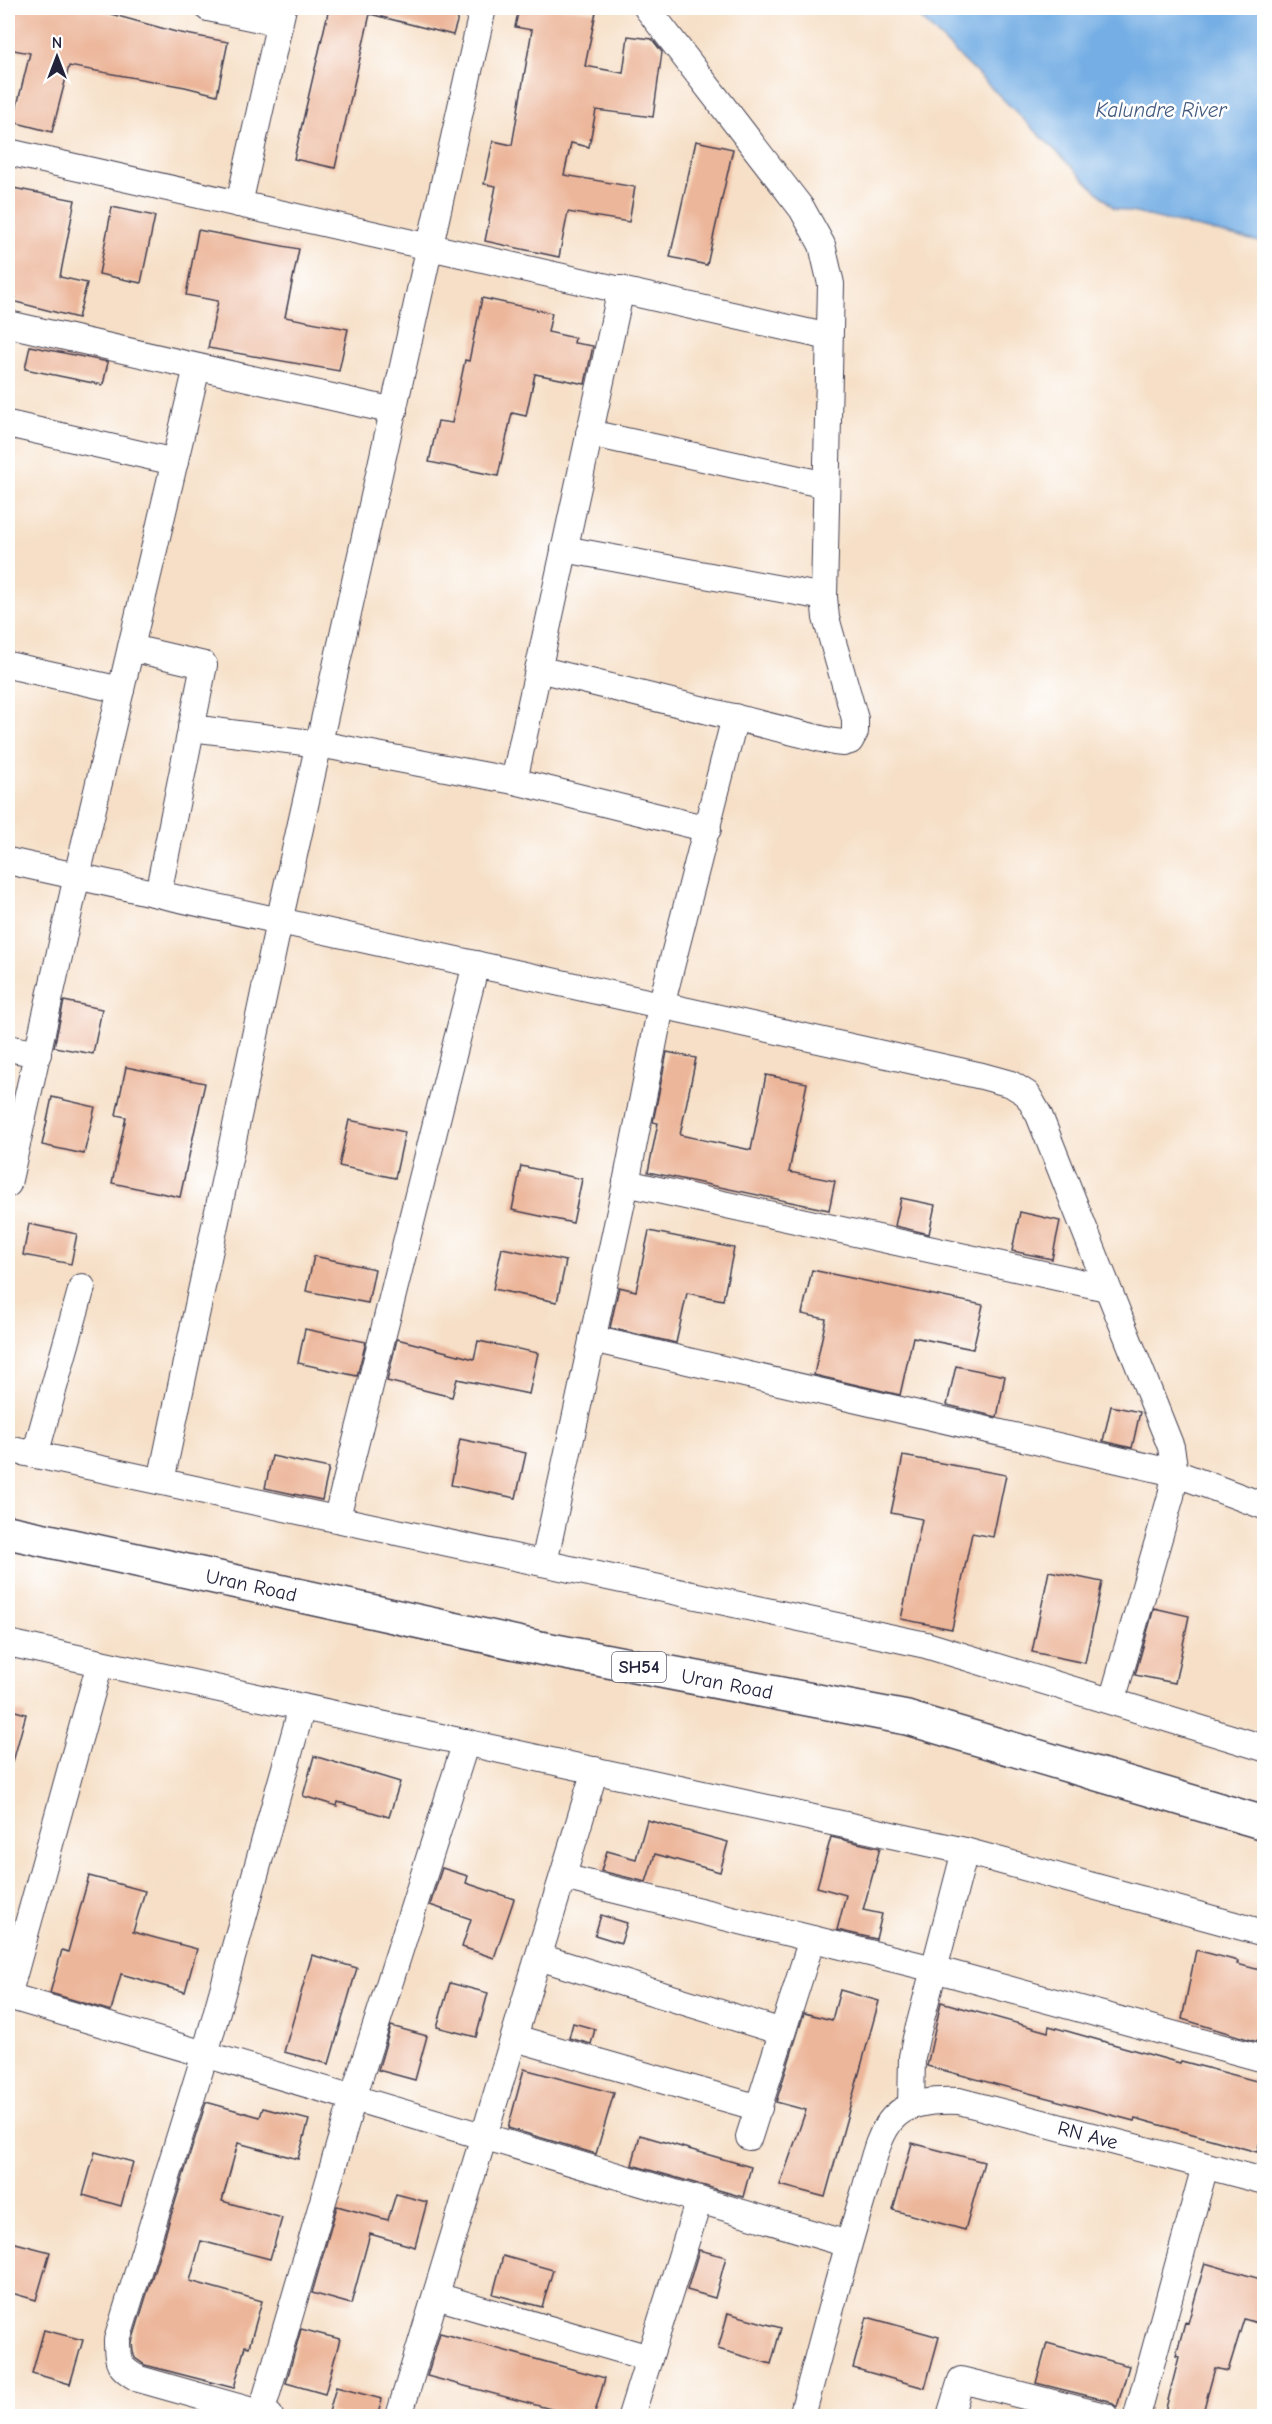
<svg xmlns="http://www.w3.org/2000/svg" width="1272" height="2424" font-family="'Comic Neue',sans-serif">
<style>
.water{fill:#75aee4;stroke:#4c6890;stroke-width:1.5}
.building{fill:#ecb69a}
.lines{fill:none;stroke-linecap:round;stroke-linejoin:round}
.street-casing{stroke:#423e50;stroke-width:28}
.primary-casing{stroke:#423e50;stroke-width:36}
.street{stroke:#fff;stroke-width:26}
.primary{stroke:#fff;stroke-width:33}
.labels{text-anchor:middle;stroke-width:5;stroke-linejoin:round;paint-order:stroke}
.shield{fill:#fff;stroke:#646476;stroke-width:1.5}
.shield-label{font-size:18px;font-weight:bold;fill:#22223b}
.street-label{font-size:20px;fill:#22223b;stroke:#fff}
.water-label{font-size:21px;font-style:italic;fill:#435a7f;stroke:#fff}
</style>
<rect width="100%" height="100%" fill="#fff"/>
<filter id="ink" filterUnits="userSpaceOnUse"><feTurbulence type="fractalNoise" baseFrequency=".0167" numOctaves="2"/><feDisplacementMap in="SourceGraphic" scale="12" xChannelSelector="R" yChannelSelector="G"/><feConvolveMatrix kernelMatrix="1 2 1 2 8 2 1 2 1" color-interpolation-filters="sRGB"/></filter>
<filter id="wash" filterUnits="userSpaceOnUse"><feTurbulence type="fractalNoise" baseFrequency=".008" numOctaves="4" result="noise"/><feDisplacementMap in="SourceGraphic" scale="24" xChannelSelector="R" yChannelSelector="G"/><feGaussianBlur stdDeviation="1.35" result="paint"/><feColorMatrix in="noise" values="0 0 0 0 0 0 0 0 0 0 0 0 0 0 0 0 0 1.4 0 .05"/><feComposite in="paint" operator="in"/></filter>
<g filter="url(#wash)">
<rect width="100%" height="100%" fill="#f6dfc6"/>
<path class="water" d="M910,8H1264V243L1114,208Z"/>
<g id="blocks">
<path class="building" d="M14,8H96V10L176,32L228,42L217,95L185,87L69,66L52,132L13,122L30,53L8,49Z
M329,8H461L453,35L370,14L335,168L294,159Z
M519,8H571L596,12L585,66L623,73L628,36L652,39L662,52L653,117L596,110L589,147L571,143L564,175L635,187L629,222L568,212L559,257L485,241L496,186L484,184L493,141L512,145L532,30L515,27Z
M696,141L733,149L707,265L670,257Z
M8,187L75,200L60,277L87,283L78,318L8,300Z
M112,207L155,216L141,283L99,274Z
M198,230L299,249L285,317L348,329L339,371L208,348L218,301L186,295Z
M482,298L552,313L548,332L575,338L574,343L593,346L585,384L535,374L526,416L512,413L498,476L429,462L438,421L452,423L465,360L469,361Z
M30,346L108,362L103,385L25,369Z
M64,1001L102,1009L93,1054L54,1047Z
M667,1052L696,1058L680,1135L751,1150L766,1075L807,1083L789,1172L835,1181L829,1210L648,1172L658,1123L653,1122Z
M126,1067L205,1083L180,1197L112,1183L126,1117L116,1115Z
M52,1097L95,1107L84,1154L42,1145Z
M349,1120L405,1132L395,1178L339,1166Z
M521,1166L582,1179L573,1223L512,1210Z
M901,1198L935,1205L929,1234L895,1226Z
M1020,1212L1060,1221L1052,1259L1012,1251Z
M29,1224L77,1234L71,1264L23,1255Z
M649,1231L734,1248L723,1300L687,1293L676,1343L610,1328L619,1287L636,1291Z
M502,1248L566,1261L557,1302L493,1289Z
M314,1256L375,1269L368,1303L306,1291Z
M812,1270L983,1305L973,1349L913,1337L900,1395L814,1375L826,1319L802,1314Z
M305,1329L366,1342L357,1376L298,1363Z
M397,1339L474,1359L478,1341L538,1353L529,1394L457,1379L452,1397L387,1381Z
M956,1366L1005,1376L997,1417L947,1405Z
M1111,1406L1140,1412L1132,1448L1103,1441Z
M460,1439L526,1453L516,1498L451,1485Z
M272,1456L329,1468L322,1500L265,1488Z
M903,1456L1006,1475L993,1537L972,1533L952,1629L901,1619L922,1519L891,1513Z
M1049,1571L1102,1582L1085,1663L1032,1652Z
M1154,1608L1189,1616L1175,1683L1135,1675Z
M8,1709L26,1714L13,1762L8,1761Z
M314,1756L400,1782L389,1817L338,1802L337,1806L303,1796Z
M647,1820L728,1842L720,1872L655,1854L646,1882L601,1871L607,1851L636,1859Z
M831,1837L880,1848L863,1910L882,1914L876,1939L837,1930L846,1895L817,1887Z
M442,1868L468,1876L466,1883L514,1899L494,1958L462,1947L471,1919L430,1905Z
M89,1876L145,1891L133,1932L197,1949L185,1992L121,1974L111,2011L50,1993L62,1950L68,1952Z
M601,1915L627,1923L621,1943L595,1935Z
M1196,1950L1238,1961L1237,1964L1264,1971V2044L1182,2019Z
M312,1955L357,1968L329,2064L284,2052Z
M450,1983L488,1993L476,2037L437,2027Z
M840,1990L879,2001L825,2197L780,2185L806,2110L776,2102L804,2013L832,2020Z
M941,2002L1048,2032L1049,2026L1180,2063L1181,2061L1264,2083V2127L1257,2152L1135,2118L1134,2121L927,2066Z
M573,2023L595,2029L591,2044L569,2038Z
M391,2026L427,2036L415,2080L378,2070Z
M524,2069L614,2093L596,2154L508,2128Z
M206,2102L260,2117L263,2108L309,2120L298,2159L238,2143L222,2201L282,2218L270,2259L201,2241L190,2281L262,2301L249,2347L245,2346L234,2388L145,2365L135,2358L133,2352L132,2342Z
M640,2135L751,2167L743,2197L632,2165Z
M912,2143L984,2162L965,2230L893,2210Z
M95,2152L133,2162L121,2206L83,2195Z
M396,2194L427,2202L415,2247L370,2234L351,2304L312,2293L337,2206L388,2220Z
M8,2241L50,2252L36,2300L8,2292Z
M699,2250L726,2257L715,2298L687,2290Z
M503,2256L553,2270L542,2307L493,2294Z
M1205,2263L1264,2280V2325L1244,2319L1228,2371L1215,2368L1202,2416H1164L1179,2357L1176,2356L1185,2322L1188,2323Z
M728,2313L781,2328L771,2364L718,2349Z
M867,2317L939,2337L925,2388L853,2368Z
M301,2329L340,2339L325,2394L286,2383Z
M44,2330L83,2340L70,2384L32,2373Z
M440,2333L605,2378L594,2416H577L427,2376Z
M1047,2343L1129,2366L1117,2407L1109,2401L1036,2383Z
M336,2387L382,2399L377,2416H347L329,2412Z"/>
</g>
</g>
<g filter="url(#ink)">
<use href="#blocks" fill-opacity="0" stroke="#423e50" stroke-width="1.5"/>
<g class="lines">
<g class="street-casing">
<g id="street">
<path d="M208,8L279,23"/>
<path d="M8,152L829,337"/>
<path d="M239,204L283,8"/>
<path d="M8,324L394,411"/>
<path d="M8,424L175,462"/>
<path d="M589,433L826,485"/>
<path d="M564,549L824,597"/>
<path d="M131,648L204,665L158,894"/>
<path d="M8,665L121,690"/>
<path d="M538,669L834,742L843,743L850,741L855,732V719L826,618L824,597L831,284L822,245L802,209L647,8"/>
<path d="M191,728L319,744L514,781L708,829"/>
<path d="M514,781L621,289"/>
<path d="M8,861L982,1076L1011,1084L1027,1094L1039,1115L1171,1447L1175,1473L1171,1496L1112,1701"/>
<path d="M8,1048L38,1054"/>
<path d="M626,1183L1107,1288"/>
<path d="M8,1184L77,876L197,367"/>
<path d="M592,1339L1175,1473L1264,1506"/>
<path d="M8,1449L926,1645L1264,1748"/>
<path d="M35,1455L82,1287"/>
<path d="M161,1481L279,922L483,8"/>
<path d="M337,1517L476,964"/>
<path d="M544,1563L626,1183L661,1006L735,717"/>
<path d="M8,1643L965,1851L1264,1933"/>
<path d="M563,1877L934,1969L1264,2059"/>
<path d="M539,1957L782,2032"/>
<path d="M8,1996L848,2244"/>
<path d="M8,1996L100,1663"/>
<path d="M515,2038L759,2108"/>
<path d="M911,2106L912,2057L916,2038L965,1851"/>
<path d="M749,2137L812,1939"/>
<path d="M436,2296L649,2358"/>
<path d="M261,2414L353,2098L466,1742"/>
<path d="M270,2416L139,2379C119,2368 117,2363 117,2340L205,2054L302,1707"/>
<path d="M399,2416L595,1770"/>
<path d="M631,2416L699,2200"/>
<path id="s1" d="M802,2416C822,2342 841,2267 864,2193C872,2168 876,2136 894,2117C910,2101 937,2100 959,2101L1264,2181"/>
<path d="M950,2416L961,2380L1105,2416"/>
<path d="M1137,2416L1205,2166"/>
</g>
</g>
<g class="primary-casing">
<g id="primary">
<path id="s2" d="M8,1532L540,1648L907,1718L1264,1823"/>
</g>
</g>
<use href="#street" class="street"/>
<use href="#primary" class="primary"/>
</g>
</g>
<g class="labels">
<rect class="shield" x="612" y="1652" width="54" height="30" rx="4.5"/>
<g class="shield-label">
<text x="639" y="1673">SH54</text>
</g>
<g class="street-label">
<text dy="7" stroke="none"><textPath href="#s2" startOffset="249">Uran Road</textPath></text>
<text dy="7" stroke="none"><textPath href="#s2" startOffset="735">Uran Road</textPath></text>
<text dy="7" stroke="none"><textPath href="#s1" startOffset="516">RN Ave</textPath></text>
</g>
<g class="water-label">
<text x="1161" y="117">Kalundre River</text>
</g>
</g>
<rect width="1272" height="2424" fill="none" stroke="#fff" stroke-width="30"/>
<g transform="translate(57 57)" stroke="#ffffff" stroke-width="4.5" paint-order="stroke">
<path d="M0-4.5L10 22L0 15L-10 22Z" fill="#22223b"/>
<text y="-9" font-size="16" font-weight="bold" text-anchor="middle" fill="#22223b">N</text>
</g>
</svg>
